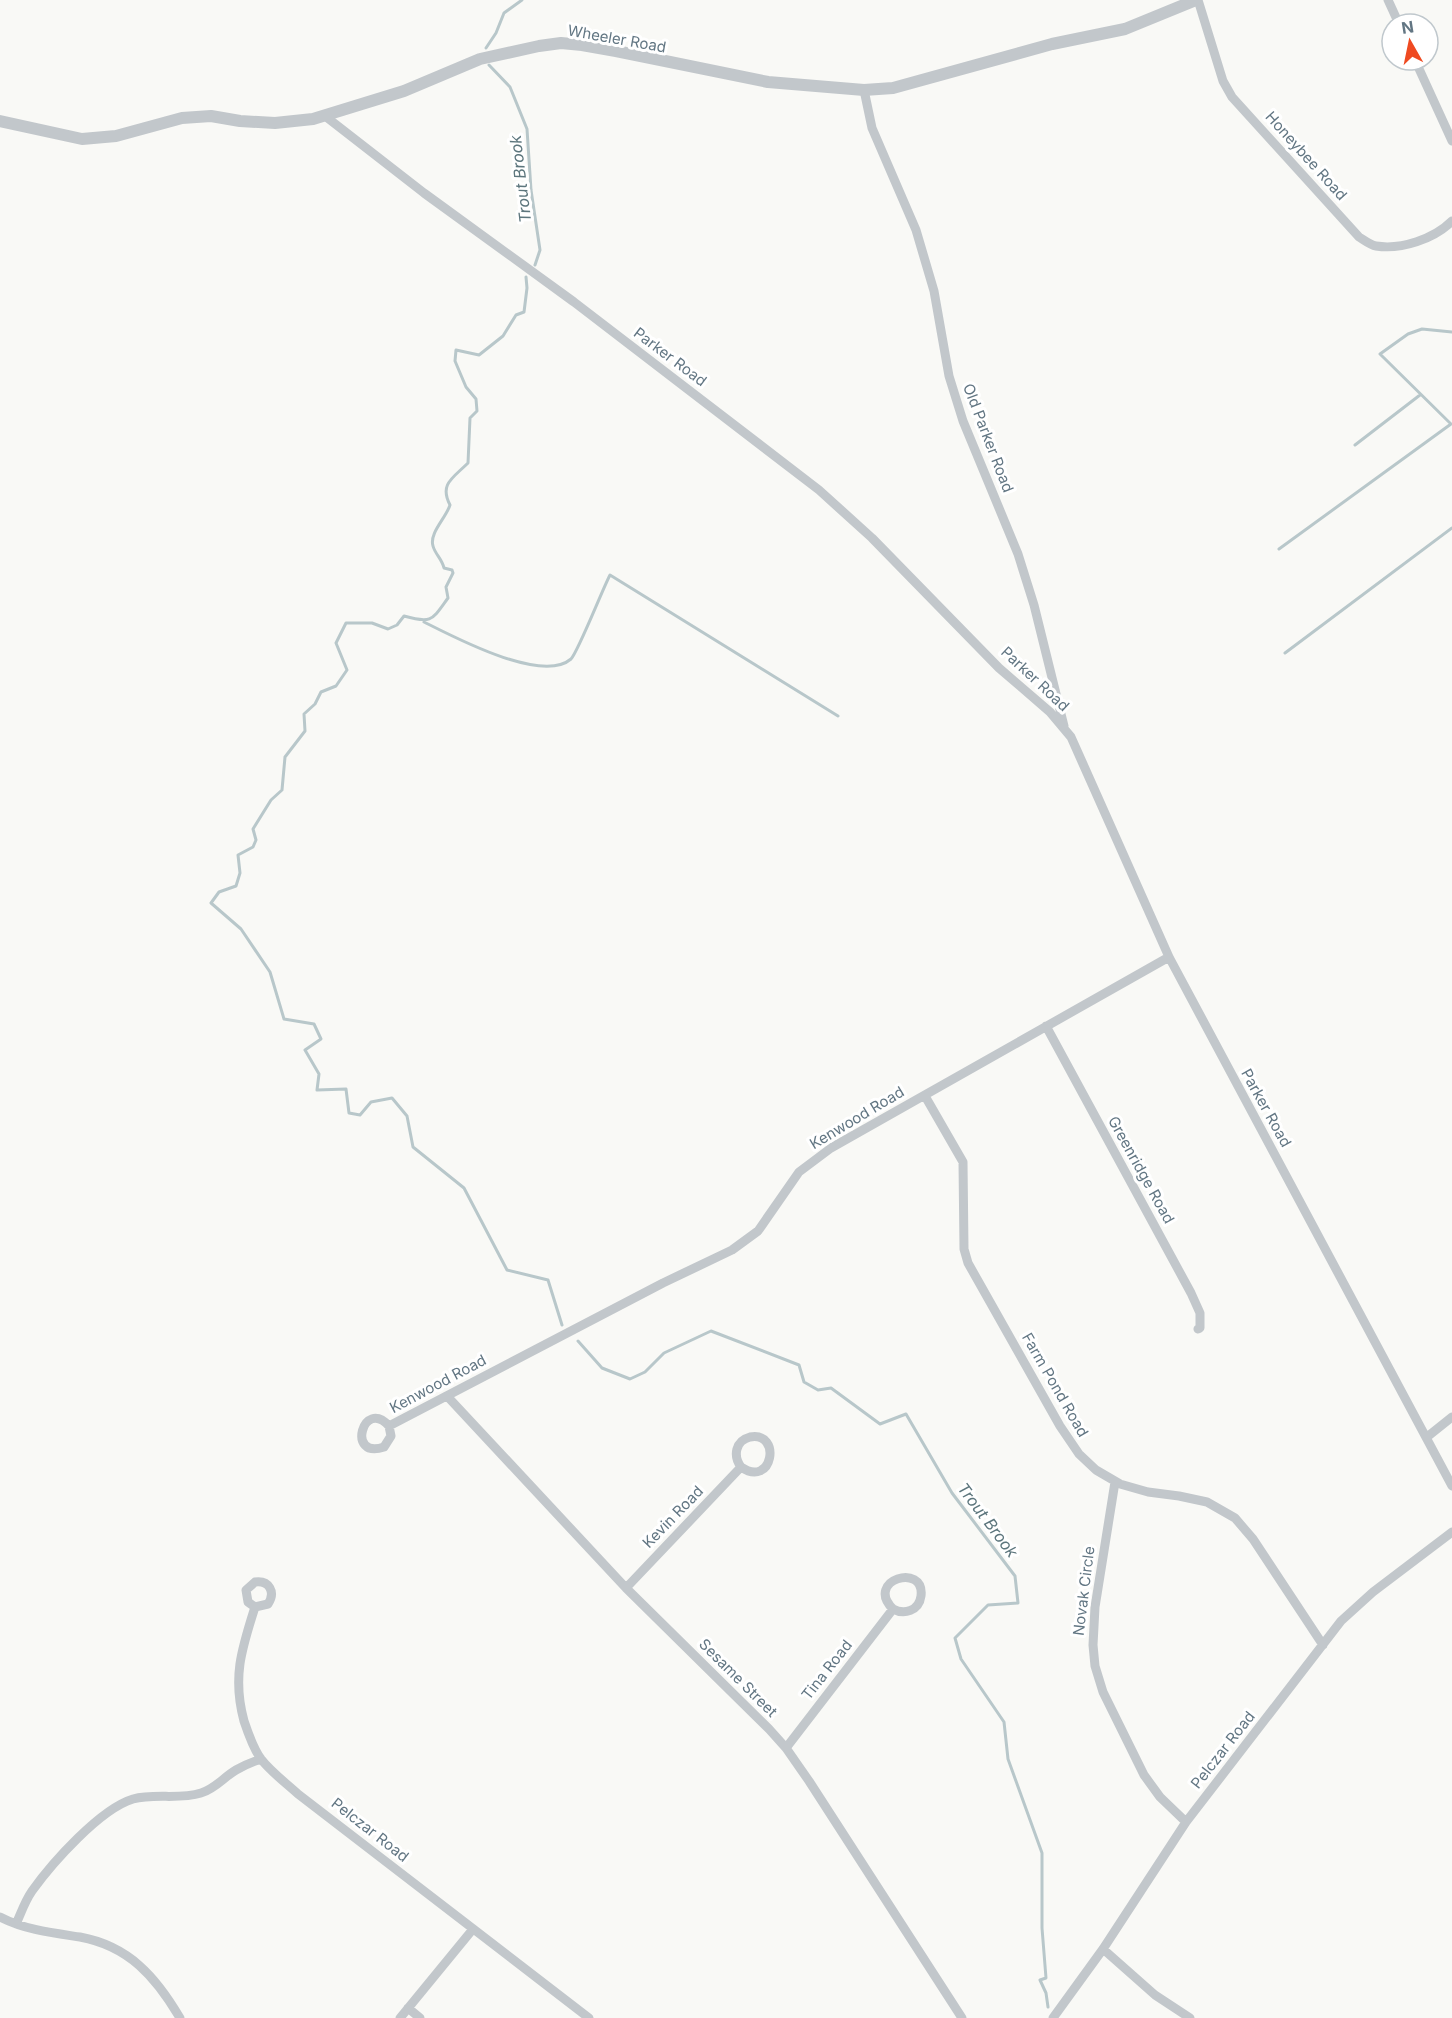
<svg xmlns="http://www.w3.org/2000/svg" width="1452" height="2018" font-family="Inter,sans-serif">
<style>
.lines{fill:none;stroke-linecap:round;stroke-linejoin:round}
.stream{stroke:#b8c7ca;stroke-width:3}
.minor{stroke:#c2c7cb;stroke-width:9}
.tertiary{stroke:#c2c7cb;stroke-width:12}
.labels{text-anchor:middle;stroke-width:6;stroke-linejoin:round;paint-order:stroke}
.street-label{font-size:15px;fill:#627683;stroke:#fff}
.water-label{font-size:16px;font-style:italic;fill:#5d767d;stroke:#fff}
</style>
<rect width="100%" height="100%" fill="#f9f9f6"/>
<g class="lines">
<path class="stream" d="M486,48L496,33L504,13L522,0
M489,65L510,87L527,129L531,190L540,250L535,265
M526,277L527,288L524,312L516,315L503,336L479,355L456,350L455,361L466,387L476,399L477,411L470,418L468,463C453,478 439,484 450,505C446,518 429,533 433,546C435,554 442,559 444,568L452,570L453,573L446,587L448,598C432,620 432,624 404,616L397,625L388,629L372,623H346L336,643L347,670L336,686L321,692L315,704L304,714L305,731L285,757L282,790L271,800L253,829L256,840L253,847L238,855L240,873L236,886L219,892L211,903L241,929L270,972L284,1019L314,1024L321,1039L305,1050L319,1074L317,1090L346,1089L349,1113L360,1115L371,1102L392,1098L407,1116L413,1147L464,1188L507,1270L548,1280L562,1325
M1451,424L1380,354L1408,334L1422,329L1452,332
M1355,445L1420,395
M1279,549L1451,424
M424,622C454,637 542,684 571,659C578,652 603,588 610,575L838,716
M1285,653L1452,528
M578,1341L602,1368L630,1379L645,1372L664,1353L711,1331L799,1365L804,1382L818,1390L831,1388L880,1424L906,1414L952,1493L1015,1576L1018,1603L988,1605L955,1638L961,1659L1004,1722L1008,1759L1042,1853V1928L1046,1978L1040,1980L1046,1993L1048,2007"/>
<path class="minor" d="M1198,0L1223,81L1232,97L1359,237C1364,240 1370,245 1376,246C1401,250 1434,239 1452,221
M1388,0L1399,24
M1415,60L1452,141
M864,90L872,128L916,230L934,291L949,376L963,421L1018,554L1034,605L1064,726
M325,116L424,193L574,302L819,490L872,538L999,668L1050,712L1071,737L1169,957L1452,1486
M1046,1026L1191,1293L1200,1313V1328L1198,1329
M925,1096L963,1162L964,1249L968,1263L1060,1426L1079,1454L1096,1470L1120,1484L1148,1492L1179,1496L1207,1502L1235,1518L1253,1539L1323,1645
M447,1396L626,1588L769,1729L786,1748L809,1781L962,2018
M389,1426L391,1436L384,1447C346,1460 363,1397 389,1426L663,1283L732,1250L758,1231L799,1172L831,1148L1169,957
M1427,1437L1452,1417
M1115,1482L1095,1607L1093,1645L1095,1666L1103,1692L1144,1775L1160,1797L1186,1822
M626,1588L741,1467C733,1456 735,1441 750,1437C782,1431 773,1489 741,1467
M255,1607L268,1604C276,1592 269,1580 255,1582L246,1590L248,1602L255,1607C242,1648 232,1677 244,1721C248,1733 253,1748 261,1759C271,1772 286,1783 298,1794L589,2018
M786,1748L893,1609C904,1615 919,1611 921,1596C925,1562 864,1580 893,1609
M0,1917C25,1930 53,1933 80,1937C129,1946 156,1977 180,2018
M16,1924C21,1913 25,1901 32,1891C52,1863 100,1809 133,1799C155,1793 179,1800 201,1793C215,1789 224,1777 236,1770C243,1766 252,1762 261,1759
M1103,1949L1155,1995L1190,2018
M408,2008L420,2018
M400,2018L473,1929
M1053,2018L1103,1949L1186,1822L1341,1621L1373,1592L1452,1532"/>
<path class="tertiary" d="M0,121L82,139L116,136L182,118L211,116L240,121L275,123L313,119L404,91L480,59L539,46L561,43L582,45L616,51L768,82L864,90L893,88L1052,44L1125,29L1196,0"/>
</g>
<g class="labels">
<g class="street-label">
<text transform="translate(617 39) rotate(10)" y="5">Wheeler Road</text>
<text transform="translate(1306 156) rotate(48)" y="5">Honeybee Road</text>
<text transform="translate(670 357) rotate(37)" y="5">Parker Road</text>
<text transform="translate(988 438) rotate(69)" y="5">Old Parker Road</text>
<text transform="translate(1035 679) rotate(43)" y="5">Parker Road</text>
<text transform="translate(1266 1108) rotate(61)" y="5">Parker Road</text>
<text transform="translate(857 1118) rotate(-31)" y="5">Kenwood Road</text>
<text transform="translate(1141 1170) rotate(61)" y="5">Greenridge Road</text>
<text transform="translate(438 1384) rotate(-28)" y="5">Kenwood Road</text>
<text transform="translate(1055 1385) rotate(60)" y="5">Farm Pond Road</text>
<text transform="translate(673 1517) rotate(-46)" y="5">Kevin Road</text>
<text transform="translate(1084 1591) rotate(-83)" y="5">Novak Circle</text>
<text transform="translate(827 1670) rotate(-52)" y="5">Tina Road</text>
<text transform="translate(738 1678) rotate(45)" y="5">Sesame Street</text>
<text transform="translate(1223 1750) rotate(-52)" y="5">Pelczar Road</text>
<text transform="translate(370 1830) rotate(38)" y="5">Pelczar Road</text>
</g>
<g class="water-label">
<text transform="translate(520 179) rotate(-97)" y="6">Trout Brook</text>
<text transform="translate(988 1520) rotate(53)" y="6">Trout Brook</text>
</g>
</g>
<g transform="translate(1410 42) rotate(351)"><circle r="28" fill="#ffffff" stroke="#c0c8cd" stroke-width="1.5"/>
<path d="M0-4.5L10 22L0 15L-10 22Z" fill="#ef4a21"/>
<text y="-9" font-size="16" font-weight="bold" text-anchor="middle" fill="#627683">N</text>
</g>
</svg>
